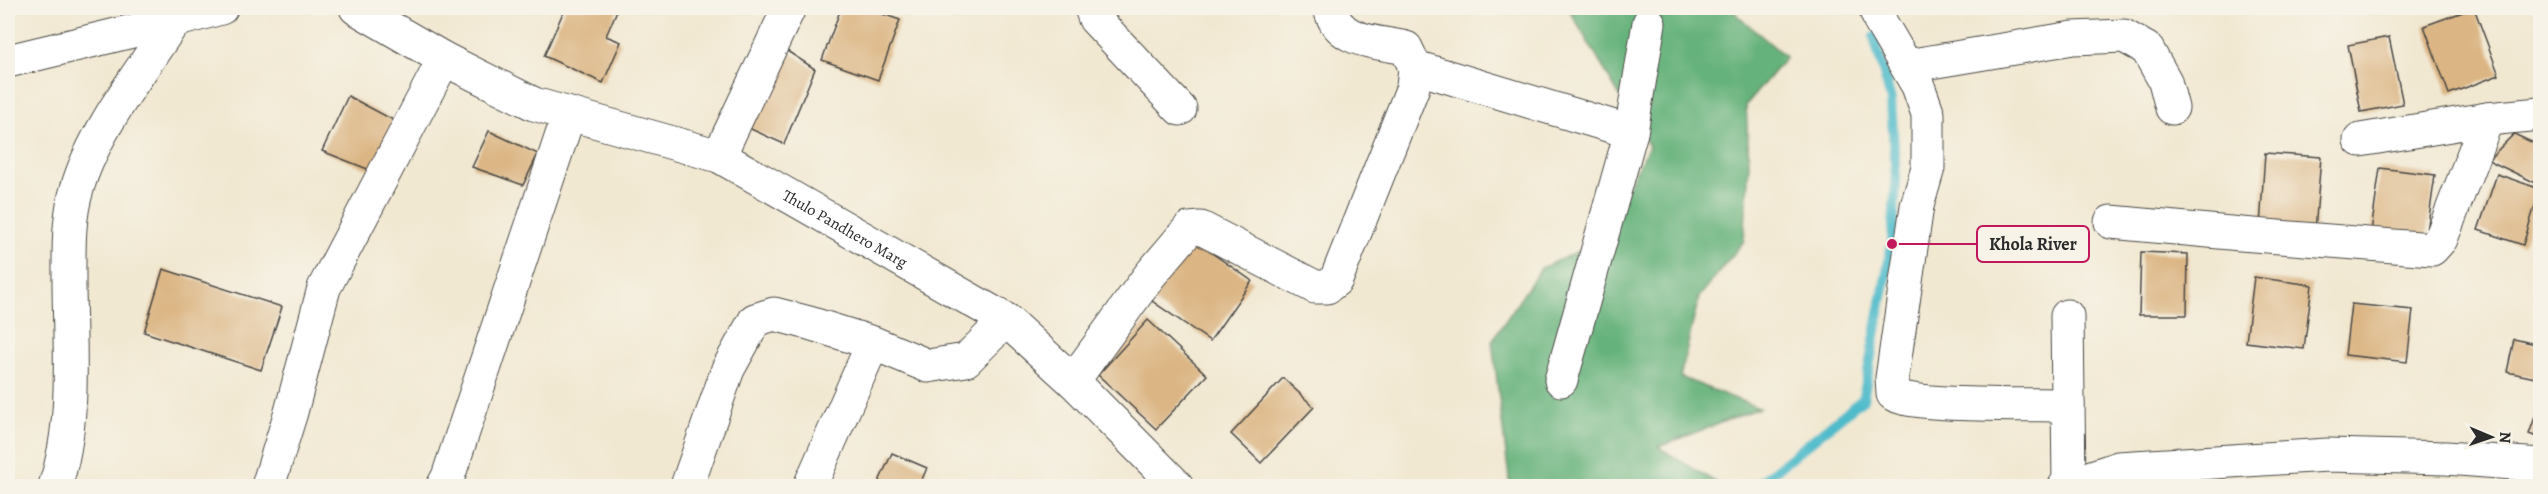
<svg xmlns="http://www.w3.org/2000/svg" width="2548" height="494" font-family="Alegreya,serif">
<style>
.forest{fill:#66b27b;stroke:#486e53;stroke-width:1.5}
.lines{fill:none;stroke-linecap:round;stroke-linejoin:round}
.stream{stroke:#4fbbcb;stroke-width:10}
.building{fill:#dbb583}
.minor-casing{stroke:#494744;stroke-width:35}
.minor{stroke:#fff;stroke-width:33}
.labels{text-anchor:middle;stroke-width:4.5;stroke-linejoin:round;paint-order:stroke}
.street-label{font-size:16px;fill:#2b2b2b;stroke:#f7f3e8}
.leader{fill:none;stroke:#c2185b;stroke-width:2}
.callout-dot{fill:#c2185b;stroke:#f7f3e8;stroke-width:2}
.callout{fill:#f7f3e8;stroke:#c2185b;stroke-width:2}
.callout-label{font-size:18px;text-anchor:middle;font-weight:bold;fill:#2b2b2b}
</style>
<rect width="100%" height="100%" fill="#f7f3e8"/>
<filter id="ink" filterUnits="userSpaceOnUse"><feTurbulence type="fractalNoise" baseFrequency=".0167" numOctaves="2"/><feDisplacementMap in="SourceGraphic" scale="12" xChannelSelector="R" yChannelSelector="G"/><feConvolveMatrix kernelMatrix="1 2 1 2 8 2 1 2 1" color-interpolation-filters="sRGB"/></filter>
<filter id="wash" filterUnits="userSpaceOnUse"><feTurbulence type="fractalNoise" baseFrequency=".008" numOctaves="4" result="noise"/><feDisplacementMap in="SourceGraphic" scale="24" xChannelSelector="R" yChannelSelector="G"/><feGaussianBlur stdDeviation="1.35" result="paint"/><feColorMatrix in="noise" values="0 0 0 0 0 0 0 0 0 0 0 0 0 0 0 0 0 1.4 0 .05"/><feComposite in="paint" operator="in"/></filter>
<g filter="url(#wash)">
<rect width="100%" height="100%" fill="#f1e8d1"/>
<path class="forest" d="M1568,8H1732L1737,15L1786,57L1746,105L1749,164L1744,241L1699,297L1680,377L1759,408L1658,447L1722,486H1510L1492,341L1541,268L1599,242L1649,146Z"/>
<g class="lines">
<path class="stream" d="M1756,486L1863,399L1892,244L1896,180L1891,100L1874,37"/>
</g>
<g id="blocks">
<path class="building" d="M565,8H618L606,36L621,42L603,83L544,56Z
M841,8H865L900,20L878,80L822,60Z
M2474,8L2499,75L2449,94L2424,26Z
M2389,37L2403,104L2361,112L2348,45Z
M781,47L815,69L784,144L744,126Z
M348,96L399,123L375,172L322,151Z
M489,131L538,154L523,185L472,167Z
M2514,134L2540,146V185L2488,160Z
M2265,153L2321,157L2315,231L2260,226Z
M2380,168L2435,175L2426,239L2371,232Z
M2497,174L2540,189L2523,245L2478,230Z
M1193,240L1252,281L1210,341L1152,301Z
M2141,252L2188,254L2187,315H2139Z
M163,269L282,307L261,370L144,332Z
M2254,277L2312,285L2304,349L2246,342Z
M2351,304L2413,310L2407,362L2345,355Z
M1148,320L1207,375L1156,429L1098,375Z
M2514,339L2540,345V379L2507,372Z
M1283,378L1314,407L1261,463L1231,434Z
M2540,403V438L2529,434Z
M892,453L927,468L919,486H877Z"/>
</g>
</g>
<g filter="url(#ink)">
<use href="#blocks" fill-opacity="0" stroke="#494744" stroke-width="1.5"/>
<g class="lines">
<g class="minor-casing">
<g id="minor">
<path id="s1" d="M356,8L444,59L534,104L719,156L1006,320L1073,381L1177,486"/>
<path d="M1091,8L1095,19L1180,109"/>
<path d="M1875,8L1881,23L1918,86L1928,114V168L1917,206L1892,378L1893,394C1907,407 2041,404 2068,405"/>
<path d="M8,61L174,21"/>
<path d="M1907,66L2073,38L2124,36L2147,49L2165,81L2172,108"/>
<path d="M1415,67L1631,132"/>
<path d="M2360,140L2487,119L2540,114"/>
<path d="M719,156L789,8"/>
<path d="M2111,222L2241,234L2432,249L2441,239L2487,119"/>
<path d="M2067,316L2069,485"/>
<path d="M1561,380L1631,132L1649,23"/>
<path d="M1073,381L1150,275L1189,229L1201,228L1315,287H1327L1336,280L1413,87L1415,67L1406,48C1375,41 1338,43 1330,8"/>
<path d="M55,486C77,421 69,347 69,279C69,249 68,218 77,189C93,132 142,70 174,21L221,8"/>
<path d="M268,486L291,412L324,288L444,59"/>
<path d="M443,486L448,477L569,114"/>
<path d="M687,486L728,369L755,320L774,314L809,323L873,343L928,366L966,360L1006,320"/>
<path d="M810,486L873,343"/>
<path d="M2065,486L2118,468L2328,455L2446,458L2540,465"/>
</g>
</g>
<use href="#minor" class="minor"/>
</g>
</g>
<g class="labels">
<g class="street-label">
<text dy="6" stroke="none"><textPath href="#s1" startOffset="540">Thulo Pandhero Marg</textPath></text>
</g>
</g>
<path class="leader" d="M1892 244L1977 244"/>
<circle class="callout-dot" cx="1892" cy="244" r="6"/>
<rect class="callout" x="1977" y="226" width="112" height="36" rx="6"/>
<g class="callout-label">
<text x="2033" y="250">Khola River</text>
</g>
<rect width="2548" height="494" fill="none" stroke="#f7f3e8" stroke-width="30"/>
<g transform="translate(2491 437) rotate(92)" stroke="#f7f3e8" stroke-width="4.5" paint-order="stroke">
<path d="M0-4.5L10 22L0 15L-10 22Z" fill="#2b2b2b"/>
<text y="-9" font-size="16" font-weight="bold" text-anchor="middle" fill="#2b2b2b">N</text>
</g>
</svg>
